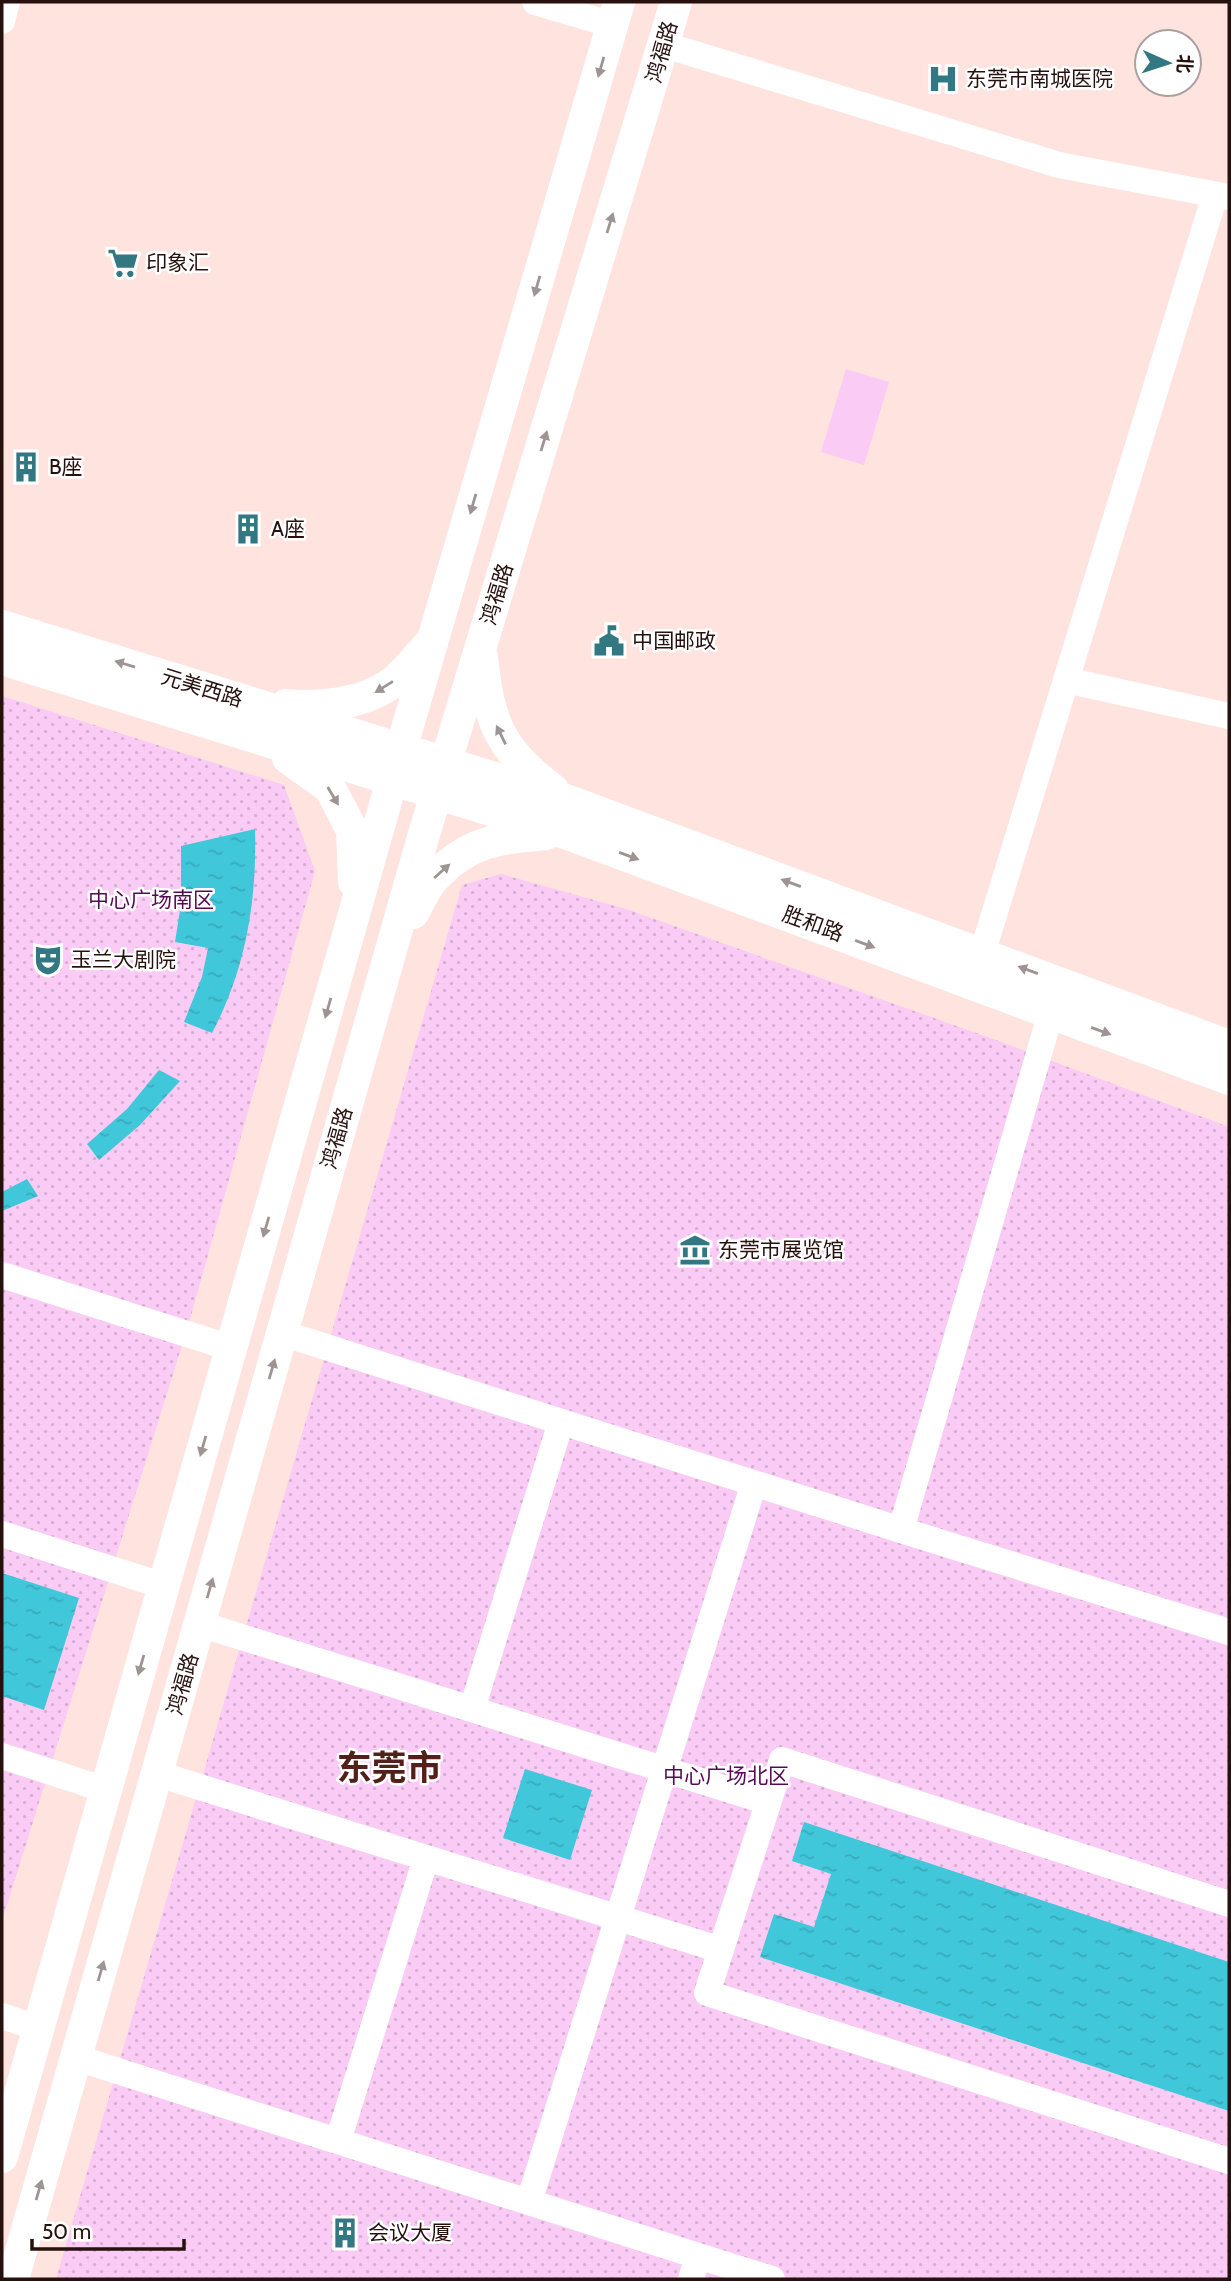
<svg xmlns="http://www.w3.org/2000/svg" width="1231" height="2281" font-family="Cabin,'Noto Sans SC',sans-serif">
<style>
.park{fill:url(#park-dots)}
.pitch{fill:#f9cbf5}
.water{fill:url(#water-ripples)}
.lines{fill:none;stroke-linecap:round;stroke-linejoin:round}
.minor{stroke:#fff;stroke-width:26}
.major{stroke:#fff;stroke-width:32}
.oneway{fill:#9e9493}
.labels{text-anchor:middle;stroke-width:5;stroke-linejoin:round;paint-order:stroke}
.street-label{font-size:21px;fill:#27110e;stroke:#fff}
.poi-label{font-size:21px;fill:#27110e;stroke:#fff;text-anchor:start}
.park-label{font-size:21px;fill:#570756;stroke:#fff}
.town-label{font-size:35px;font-weight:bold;fill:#52201b;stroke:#fff}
</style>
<defs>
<pattern id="park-dots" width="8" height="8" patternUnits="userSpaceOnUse" patternTransform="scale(1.75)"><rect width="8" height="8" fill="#f9cbf5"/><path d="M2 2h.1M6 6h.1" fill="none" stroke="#d5add1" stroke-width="1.8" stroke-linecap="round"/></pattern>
<pattern id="water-ripples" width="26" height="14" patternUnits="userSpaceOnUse" patternTransform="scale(1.75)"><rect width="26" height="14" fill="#40c7da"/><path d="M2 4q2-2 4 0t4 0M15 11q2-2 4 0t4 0" fill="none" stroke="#38aaba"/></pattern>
</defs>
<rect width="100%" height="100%" fill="#fee3df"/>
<path class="park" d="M2,696L284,785L315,871L189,1323L2,1921Z
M501,874L626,909L996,1040L1229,1127V2279H56L462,885Z"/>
<path class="pitch" d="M846,369L889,382L864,465L821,452Z"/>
<path class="water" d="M255,829C257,901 246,969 212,1033L184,1022L202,977L208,948L175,942L181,904V846Z
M159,1070L180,1081L140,1125L99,1160L87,1144L127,1109Z
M27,1179L38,1196L2,1211V1192Z
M2,1573L79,1598L44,1710L2,1696Z
M525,1769L592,1790L570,1860L503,1838Z
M804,1822L1229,1962V2111L760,1957L774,1914L814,1927L831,1874L792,1861Z"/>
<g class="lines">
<path class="minor" d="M535,2L613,25
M2,21L7,2
M665,45L1059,165L1229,197
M1066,680L1229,716
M982,954L1215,195
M1051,1012L901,1530L1229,1632
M2,1275L231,1348
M282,1333L901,1530
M2,1534L164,1586
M200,1624L768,1802
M472,1709L561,1422
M2,1756L106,1790
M158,1774L721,1950
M1229,1904L782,1760L707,1993L1229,2161
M2,2016L38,2028
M77,2058L698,2256
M338,2141L426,1858
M529,2202L754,1483
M691,2279L698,2256L772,2279"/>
<path class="major" d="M2,626L566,800L1229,1046
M482,657C489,724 500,749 553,790
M2,659L565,833L1229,1079
M286,705C321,708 363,704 392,683C406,672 418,656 430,643
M288,758L330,788L352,830L354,882
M413,913C420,901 426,885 436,876C469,841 500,838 546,834
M2,2157L392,780L619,2
M13,2279L424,834L676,2"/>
</g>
<defs><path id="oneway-solid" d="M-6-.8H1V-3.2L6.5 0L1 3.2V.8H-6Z" transform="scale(1.75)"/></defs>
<g class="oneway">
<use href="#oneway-solid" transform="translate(601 67) rotate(106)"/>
<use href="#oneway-solid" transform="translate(610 223) rotate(-73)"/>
<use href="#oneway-solid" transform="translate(537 286) rotate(106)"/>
<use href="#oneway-solid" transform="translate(544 441) rotate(-73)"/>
<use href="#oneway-solid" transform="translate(473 504) rotate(106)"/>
<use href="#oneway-solid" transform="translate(125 664) rotate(-163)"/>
<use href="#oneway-solid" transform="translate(384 687) rotate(148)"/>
<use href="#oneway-solid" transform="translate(501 735) rotate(-116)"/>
<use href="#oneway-solid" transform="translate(333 796) rotate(59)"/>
<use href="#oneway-solid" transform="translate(629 856) rotate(20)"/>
<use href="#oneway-solid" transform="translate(442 871) rotate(-42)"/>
<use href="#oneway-solid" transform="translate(791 883) rotate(-160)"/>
<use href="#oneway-solid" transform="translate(865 944) rotate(20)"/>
<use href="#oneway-solid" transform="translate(1028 970) rotate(-160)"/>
<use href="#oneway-solid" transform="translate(328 1008) rotate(106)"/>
<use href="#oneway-solid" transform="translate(1101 1031) rotate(20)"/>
<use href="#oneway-solid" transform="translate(266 1227) rotate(106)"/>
<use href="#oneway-solid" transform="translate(272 1369) rotate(-74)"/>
<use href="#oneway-solid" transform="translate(203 1446) rotate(106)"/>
<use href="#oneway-solid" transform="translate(210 1588) rotate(-74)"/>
<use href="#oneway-solid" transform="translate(141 1665) rotate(106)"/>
<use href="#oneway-solid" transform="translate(101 1971) rotate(-74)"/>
<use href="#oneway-solid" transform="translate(39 2190) rotate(-74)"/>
</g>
<defs>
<g id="hospital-bare" transform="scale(2.415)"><path d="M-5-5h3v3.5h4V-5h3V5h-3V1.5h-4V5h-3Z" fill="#317883" stroke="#fff" stroke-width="2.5" paint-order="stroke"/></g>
<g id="supermarket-bare" transform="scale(2.415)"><path d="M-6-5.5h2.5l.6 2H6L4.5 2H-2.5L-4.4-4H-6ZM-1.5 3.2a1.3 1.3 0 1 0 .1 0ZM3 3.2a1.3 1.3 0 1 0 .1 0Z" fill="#317883" stroke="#fff" stroke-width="2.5" paint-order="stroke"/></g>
<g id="building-bare" transform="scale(2.415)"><path d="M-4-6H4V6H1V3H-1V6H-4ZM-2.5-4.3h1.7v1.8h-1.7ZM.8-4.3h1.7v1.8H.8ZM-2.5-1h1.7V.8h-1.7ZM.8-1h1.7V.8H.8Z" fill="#317883" stroke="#fff" stroke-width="2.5" paint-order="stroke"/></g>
<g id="civic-bare" transform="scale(2.415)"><path d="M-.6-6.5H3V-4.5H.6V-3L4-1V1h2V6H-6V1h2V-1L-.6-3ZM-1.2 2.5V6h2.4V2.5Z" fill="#317883" stroke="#fff" stroke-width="2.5" paint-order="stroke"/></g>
<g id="theatre-bare" transform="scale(2.415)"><path d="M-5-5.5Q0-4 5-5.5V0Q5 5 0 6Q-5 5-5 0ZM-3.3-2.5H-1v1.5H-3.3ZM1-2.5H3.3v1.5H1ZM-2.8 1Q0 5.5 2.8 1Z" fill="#317883" stroke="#fff" stroke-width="2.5" paint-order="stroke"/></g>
<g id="museum-bare" transform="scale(2.415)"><path d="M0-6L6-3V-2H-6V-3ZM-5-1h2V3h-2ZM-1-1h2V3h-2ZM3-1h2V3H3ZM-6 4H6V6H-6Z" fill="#317883" stroke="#fff" stroke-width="2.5" paint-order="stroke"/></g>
</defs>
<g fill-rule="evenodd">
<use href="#hospital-bare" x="943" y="79"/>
<use href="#supermarket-bare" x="123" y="263"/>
<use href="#building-bare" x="26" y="467"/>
<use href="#building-bare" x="248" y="529"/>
<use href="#civic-bare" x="609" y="641"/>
<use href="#theatre-bare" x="48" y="960"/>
<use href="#museum-bare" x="695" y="1250"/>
<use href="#building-bare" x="345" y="2233"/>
</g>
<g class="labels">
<g class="street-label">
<text transform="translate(662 52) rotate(-74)" y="7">鸿福路</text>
<text transform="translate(497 594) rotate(-73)" y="7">鸿福路</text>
<text transform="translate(202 688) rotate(17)" y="7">元美西路</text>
<text transform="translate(813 924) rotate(20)" y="7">胜和路</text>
<text transform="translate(337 1138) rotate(-74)" y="7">鸿福路</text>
<text transform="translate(183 1684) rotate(-74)" y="7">鸿福路</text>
</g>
<g class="poi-label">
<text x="966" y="86">东莞市南城医院</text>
<text x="146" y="270">印象汇</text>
<text x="49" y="474">B座</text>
<text x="271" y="536">A座</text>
<text x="632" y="648">中国邮政</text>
<text x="71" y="967">玉兰大剧院</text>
<text x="718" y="1257">东莞市展览馆</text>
<text x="368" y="2240">会议大厦</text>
</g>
<g class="park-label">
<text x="151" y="907">中心广场南区</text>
<text x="726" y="1783">中心广场北区</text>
</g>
<g class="town-label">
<text x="389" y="1780">东莞市</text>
</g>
</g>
<rect width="1231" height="2281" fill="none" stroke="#27110e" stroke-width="7"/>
<g transform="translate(1168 63) rotate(93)"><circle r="33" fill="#ffffff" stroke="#a9a09f" stroke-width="2"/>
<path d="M0-5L12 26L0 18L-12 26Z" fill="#317883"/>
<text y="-10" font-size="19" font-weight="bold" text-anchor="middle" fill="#27110e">北</text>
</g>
<path d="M32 2239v10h152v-10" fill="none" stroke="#27110e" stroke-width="3.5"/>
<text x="42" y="2239" font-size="21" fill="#27110e" stroke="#ffffff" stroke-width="5" paint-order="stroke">50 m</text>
</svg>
